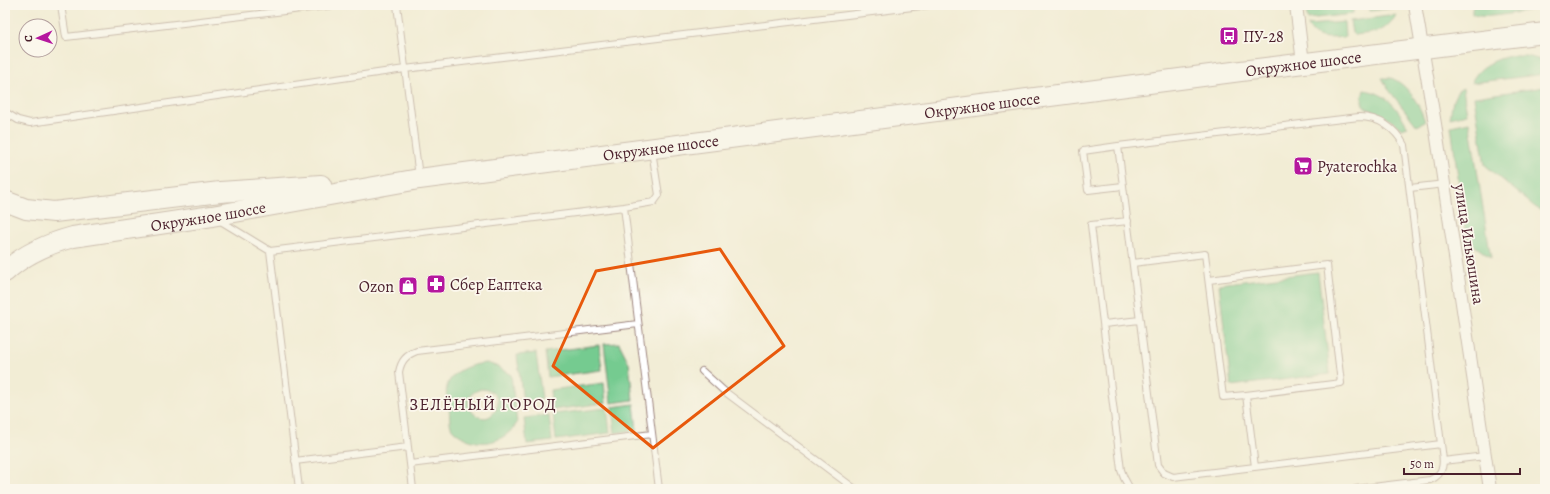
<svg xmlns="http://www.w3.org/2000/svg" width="1550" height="494" font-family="Alegreya,serif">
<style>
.green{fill:#75cb90;stroke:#60755e;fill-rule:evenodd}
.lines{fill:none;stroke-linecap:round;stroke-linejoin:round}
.lane-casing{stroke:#9e8680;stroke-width:8}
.street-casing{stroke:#9e8680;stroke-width:14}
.primary-casing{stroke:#9e8680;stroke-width:22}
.lane{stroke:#fff;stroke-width:6}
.street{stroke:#fff;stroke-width:12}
.primary{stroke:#fff;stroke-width:20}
.marked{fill:none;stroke:#e8590c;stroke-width:3;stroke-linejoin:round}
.labels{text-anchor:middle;stroke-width:3.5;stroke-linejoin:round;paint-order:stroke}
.poi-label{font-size:16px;fill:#4a1f2b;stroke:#fbf7ec;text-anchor:start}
.street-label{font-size:16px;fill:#4a1f2b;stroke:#fbf7ec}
.neighbourhood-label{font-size:17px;letter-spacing:1px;fill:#4a1f2b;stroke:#fbf7ec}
</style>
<rect width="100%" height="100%" fill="#fbf7ec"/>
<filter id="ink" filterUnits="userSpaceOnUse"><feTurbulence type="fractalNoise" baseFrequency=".025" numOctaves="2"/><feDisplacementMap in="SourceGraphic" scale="8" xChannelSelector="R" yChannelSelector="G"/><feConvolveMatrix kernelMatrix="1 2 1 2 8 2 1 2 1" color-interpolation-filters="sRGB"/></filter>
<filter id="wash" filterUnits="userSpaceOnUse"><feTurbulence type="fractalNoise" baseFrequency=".012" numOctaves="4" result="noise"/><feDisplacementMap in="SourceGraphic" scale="16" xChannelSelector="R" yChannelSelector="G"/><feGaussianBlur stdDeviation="0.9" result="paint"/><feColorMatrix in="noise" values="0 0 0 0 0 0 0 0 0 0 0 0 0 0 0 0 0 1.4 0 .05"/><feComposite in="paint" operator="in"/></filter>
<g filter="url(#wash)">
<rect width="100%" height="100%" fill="#f2edd6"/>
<path class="green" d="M1306,5H1353V14L1307,19Z
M1369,5H1402V7L1370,11Z
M1475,5H1545V7C1530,10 1483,21 1472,14V9Z
M1397,15C1382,34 1378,32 1355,35L1352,33L1350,21Z
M1344,22L1345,37C1331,38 1314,41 1308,25Z
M1510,56H1527L1544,61L1545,74L1471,83C1478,67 1493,60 1510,56Z
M1382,78C1385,78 1389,78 1391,78C1408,84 1421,107 1425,122L1417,126L1389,90Z
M1545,87V213L1535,207L1485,165L1474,97Z
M1463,88L1467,114L1450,118C1452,108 1452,92 1463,88Z
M1364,90C1388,93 1397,108 1408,127L1401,129C1395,123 1388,118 1380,114C1367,107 1358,110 1364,90Z
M1469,122L1472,138L1491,258L1475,246L1466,236L1451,126Z
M1318,272L1330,374L1231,386L1219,284Z
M619,343L629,363L633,400L611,403L604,344Z
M599,345L602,370L548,377L545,352Z
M536,353L542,399L523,402L517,355Z
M487,363L496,366L511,375L517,423C505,442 482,448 463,437C459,435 453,431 451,427C449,421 450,414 449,408C448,402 445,393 447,387C451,370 472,364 487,363ZM481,389C492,389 502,398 496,409C484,434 450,399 481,389Z
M604,383L606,403L552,410L550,390Z
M634,404L637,430L615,433L612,407Z
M607,408L610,433L556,440L553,414Z
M549,415L552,441L527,444L524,418Z"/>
</g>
<g filter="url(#ink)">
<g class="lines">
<g class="lane-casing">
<path id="lane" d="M61,5L66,37L335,5
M397,5L419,177
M880,11L929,5
M5,112L18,120L30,123L405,69L880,11L879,5
M1118,146L1083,151L1088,190L1123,186
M1410,188L1445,184
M624,207L659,489
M219,220L270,251L624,207L654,202L659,195L652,151
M1128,221L1091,225L1121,470L1124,478L1130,489
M270,251L299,489
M1133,263L1205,254L1223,397L1246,395
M1209,280L1327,265L1341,383L1246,395L1255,467
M1104,324L1140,320
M702,371L724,391L855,489
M295,461L408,447
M1443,461L1485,456
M410,464L652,434
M413,489L399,372C401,361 406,355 417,351L638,324
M1356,489L1430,480C1447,473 1443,459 1441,444L1404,145C1395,128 1379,117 1359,117L1118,146L1158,465L1164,473L1173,477L1441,444"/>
</g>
<g class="street-casing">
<path id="street" d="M1296,5L1303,63
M1415,5L1435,124L1490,489"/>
</g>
<g class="primary-casing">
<g id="primary">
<path d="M5,201L26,209L54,212L220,192L321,185"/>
<path id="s1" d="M5,272C24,254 47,244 73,237L212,216L419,179L1233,72L1545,33"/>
</g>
</g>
<use href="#lane" class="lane"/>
<use href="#street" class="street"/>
<use href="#primary" class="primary"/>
</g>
</g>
<path d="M0 0H1550V494H0ZM720,249L784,346L653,448L553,366L596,271Z" fill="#f2edd6" fill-opacity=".55" fill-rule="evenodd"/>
<path class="marked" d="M720,249L784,346L653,448L553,366L596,271Z"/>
<defs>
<g id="bus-square" transform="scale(1)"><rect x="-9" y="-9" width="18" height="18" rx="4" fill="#b5179e" stroke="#fbf7ec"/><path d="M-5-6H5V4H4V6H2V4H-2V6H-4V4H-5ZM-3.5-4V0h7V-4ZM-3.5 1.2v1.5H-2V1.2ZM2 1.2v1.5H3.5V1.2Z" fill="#fff"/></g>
<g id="supermarket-square" transform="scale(1)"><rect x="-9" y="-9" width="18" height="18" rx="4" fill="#b5179e" stroke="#fbf7ec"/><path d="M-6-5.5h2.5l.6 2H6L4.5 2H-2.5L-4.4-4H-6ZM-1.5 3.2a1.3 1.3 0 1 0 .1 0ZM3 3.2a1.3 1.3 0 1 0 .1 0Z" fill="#fff"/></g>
<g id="pharmacy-square" transform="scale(1)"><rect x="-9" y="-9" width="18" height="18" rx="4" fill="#b5179e" stroke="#fbf7ec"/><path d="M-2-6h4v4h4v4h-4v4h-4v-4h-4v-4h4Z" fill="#fff"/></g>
<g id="shop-square" transform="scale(1)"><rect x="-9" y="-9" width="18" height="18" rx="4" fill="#b5179e" stroke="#fbf7ec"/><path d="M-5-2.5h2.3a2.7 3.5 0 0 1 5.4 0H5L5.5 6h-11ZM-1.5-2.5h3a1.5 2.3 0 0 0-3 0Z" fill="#fff"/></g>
</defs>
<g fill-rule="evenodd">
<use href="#bus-square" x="1229" y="36"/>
<use href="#supermarket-square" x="1303" y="166"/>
<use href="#pharmacy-square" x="436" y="284"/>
<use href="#shop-square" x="408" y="286"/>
</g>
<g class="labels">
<g class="poi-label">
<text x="1243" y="42">ПУ-28</text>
<text x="1317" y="172">Pyaterochka</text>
<text x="450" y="290">Сбер Еаптека</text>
<text x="394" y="292" text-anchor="end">Ozon</text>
</g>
<g class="street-label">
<text dy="6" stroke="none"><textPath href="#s1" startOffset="1320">Окружное шоссе</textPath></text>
<text dy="6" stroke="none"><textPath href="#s1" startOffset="996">Окружное шоссе</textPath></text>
<text dy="6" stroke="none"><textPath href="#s1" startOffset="672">Окружное шоссе</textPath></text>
<text dy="6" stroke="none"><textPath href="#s1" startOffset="214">Окружное шоссе</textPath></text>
<text transform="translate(1470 244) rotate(81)" y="6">улица Ильюшина</text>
</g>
<g class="neighbourhood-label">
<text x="483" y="410">ЗЕЛЁНЫЙ ГОРОД</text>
</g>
</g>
<rect width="1550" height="494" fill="none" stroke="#fbf7ec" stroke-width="20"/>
<g transform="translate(38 38) rotate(267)"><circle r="19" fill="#fbf7ec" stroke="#b4a19f"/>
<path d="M0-3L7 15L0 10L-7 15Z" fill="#b5179e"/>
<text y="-6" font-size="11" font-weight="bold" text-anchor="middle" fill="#4a1f2b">С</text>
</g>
<path d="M1404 468v6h116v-6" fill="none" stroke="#4a1f2b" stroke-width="2"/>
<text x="1410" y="468" font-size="12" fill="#4a1f2b" stroke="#fbf7ec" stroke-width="3" paint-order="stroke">50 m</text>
</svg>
